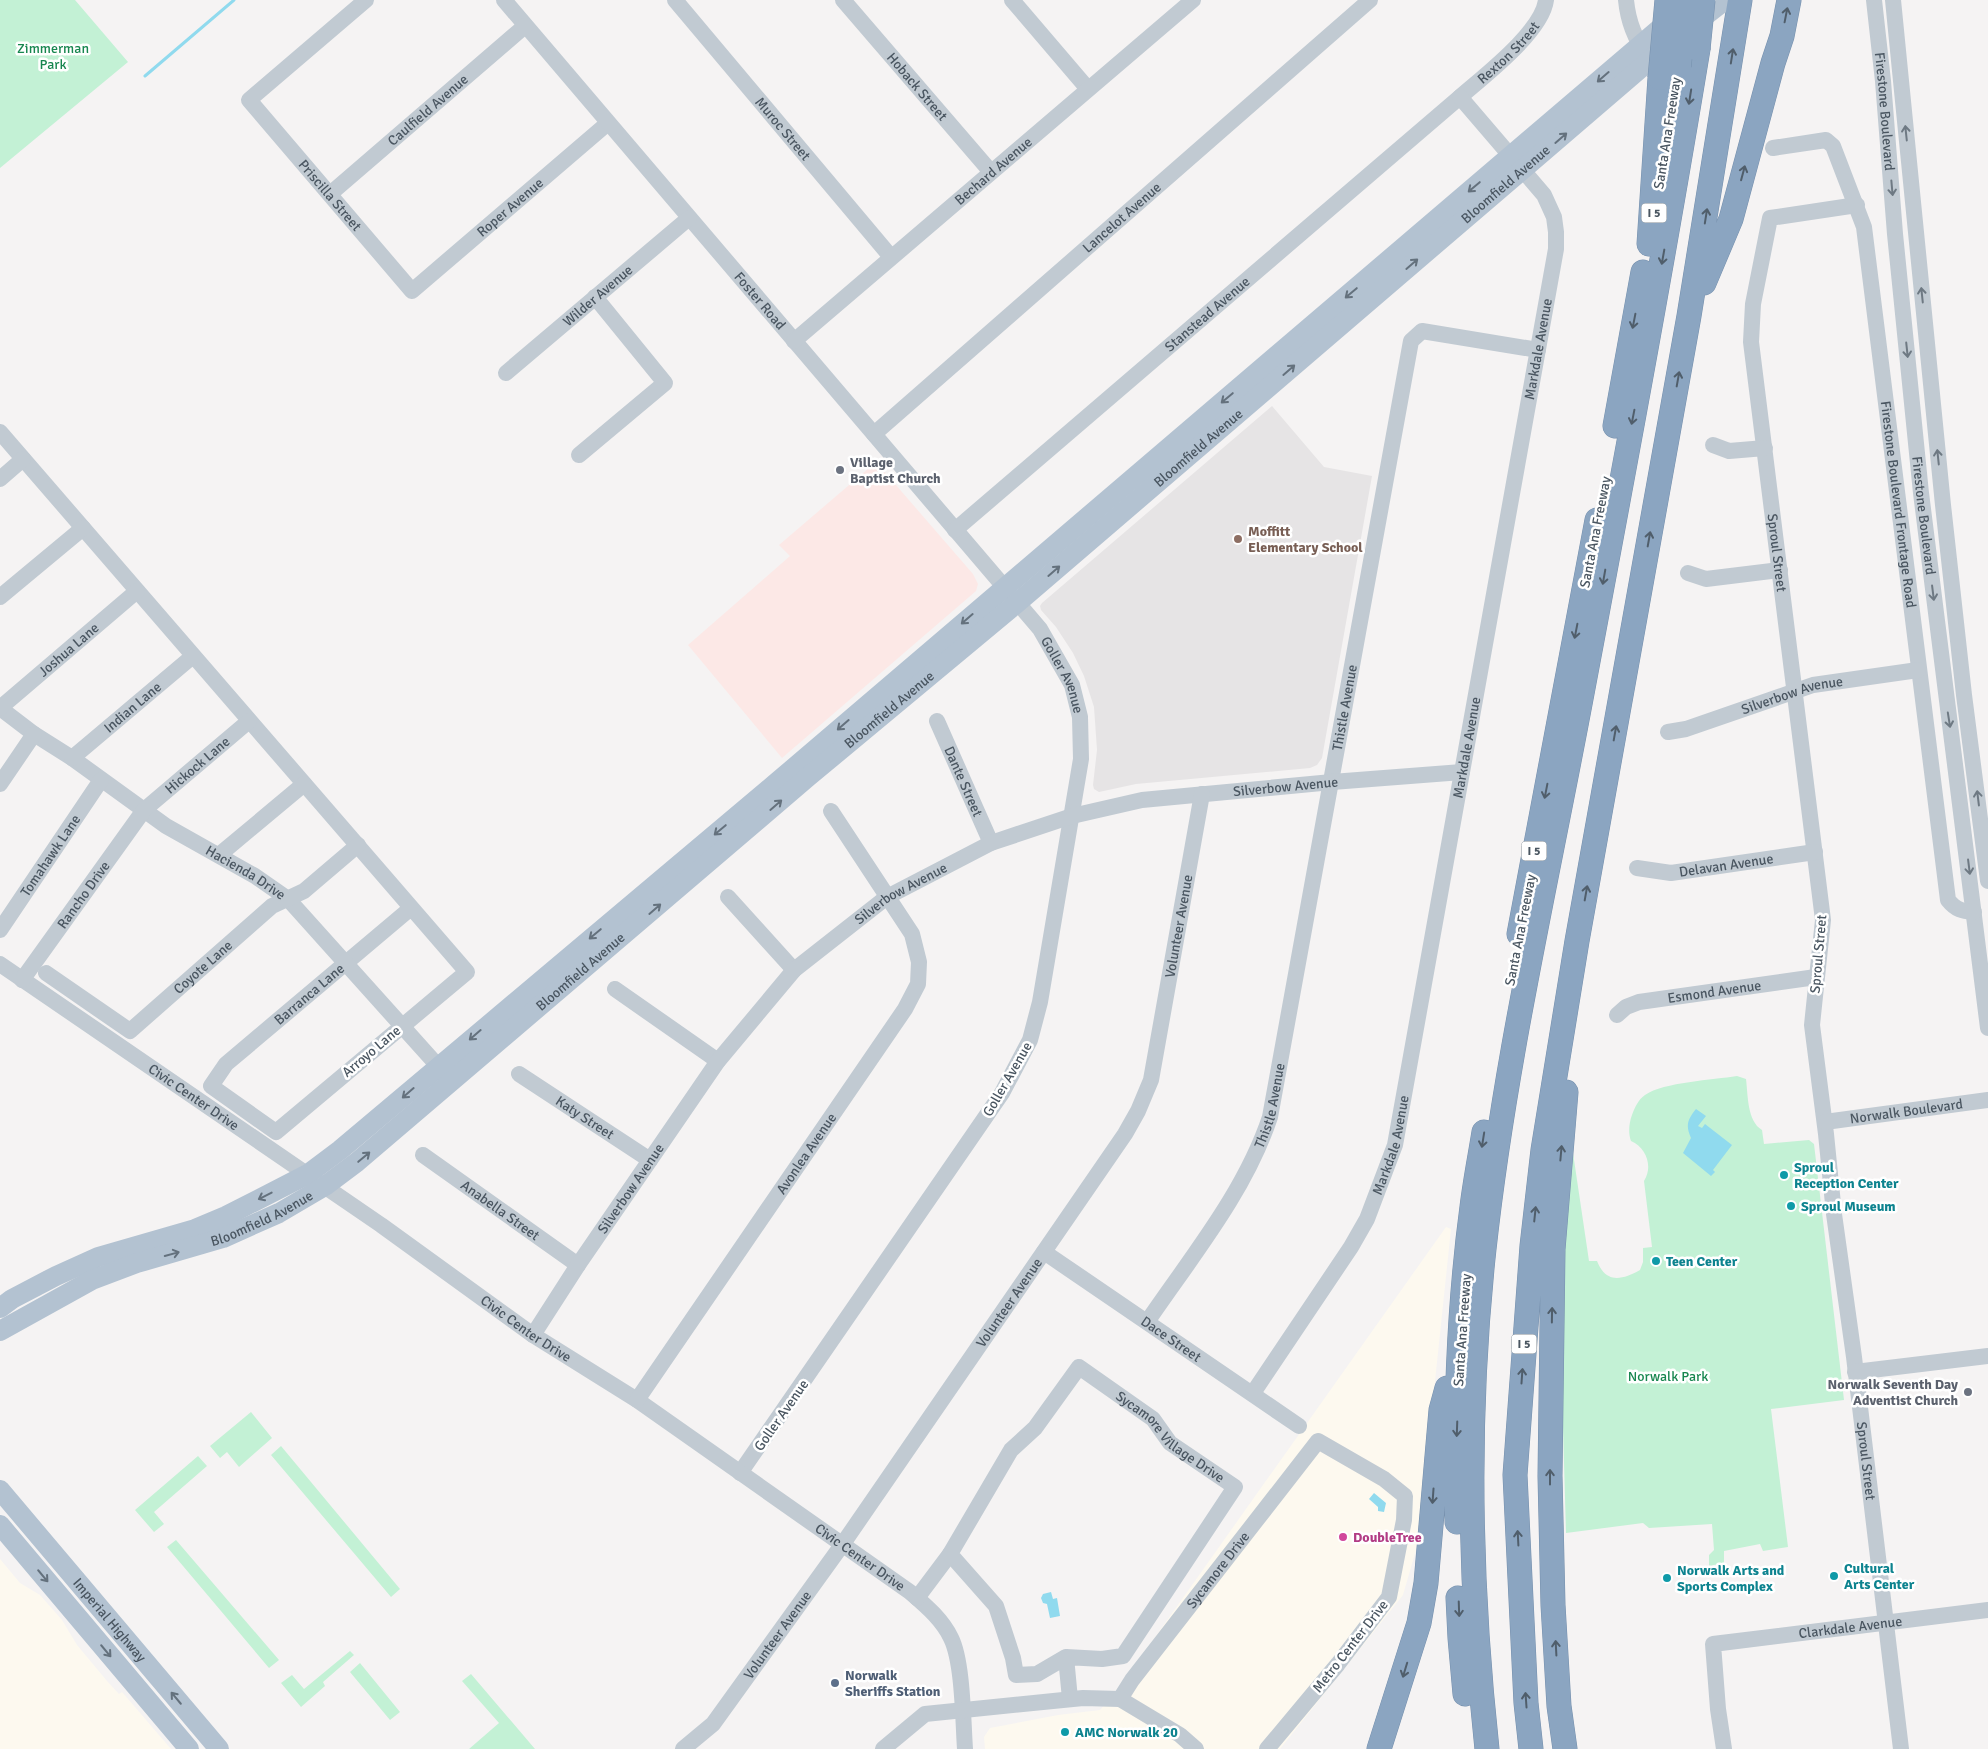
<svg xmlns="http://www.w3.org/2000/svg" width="1988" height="1749" font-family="Signika,sans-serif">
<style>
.commercial{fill:#fdf9ef}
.education{fill:#e6e4e5}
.medical{fill:#fce8e6}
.green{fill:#c3f1d5}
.water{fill:#90daee}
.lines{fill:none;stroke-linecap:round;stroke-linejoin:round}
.stream{stroke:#90daee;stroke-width:3}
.highway-casing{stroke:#7690ad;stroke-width:25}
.minor{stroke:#c1cad2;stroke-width:16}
.major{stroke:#b3c2d1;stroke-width:20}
.highway{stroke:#8ba5c1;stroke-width:24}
.highway-bridge-casing{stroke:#7690ad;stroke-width:25;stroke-linecap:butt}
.highway-bridge{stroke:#8ba5c1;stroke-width:24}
.oneway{stroke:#505e6b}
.oneway2{stroke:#64717d}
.oneway3{stroke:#6e7983}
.worship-dot{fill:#6b7280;stroke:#fff;stroke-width:2}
.education-dot{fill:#8d6e63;stroke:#fff;stroke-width:2}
.culture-dot{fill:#0f9aa8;stroke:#fff;stroke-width:2}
.hotel-dot{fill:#d1479c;stroke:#fff;stroke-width:2}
.service-dot{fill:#5c6f8a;stroke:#fff;stroke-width:2}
.labels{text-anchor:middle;stroke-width:5;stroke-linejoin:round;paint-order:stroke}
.shield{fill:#fff;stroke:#808990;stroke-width:1}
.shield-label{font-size:12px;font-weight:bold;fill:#4a5661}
.park-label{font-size:14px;fill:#17864f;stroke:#fff}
.street-label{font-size:14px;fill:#4a5661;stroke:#fff}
.worship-label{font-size:14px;font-weight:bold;fill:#5b616d;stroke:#fff;text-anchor:start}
.education-label{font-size:14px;font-weight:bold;fill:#785e54;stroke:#fff;text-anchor:start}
.culture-label{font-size:14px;font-weight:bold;fill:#0d838f;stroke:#fff;text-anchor:start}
.hotel-label{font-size:14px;font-weight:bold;fill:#b23c85;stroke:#fff;text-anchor:start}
.service-label{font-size:14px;font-weight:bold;fill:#4e5e75;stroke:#fff;text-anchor:start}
</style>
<rect width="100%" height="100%" fill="#f5f3f3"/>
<path class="commercial" d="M1446,1227L1451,1229L1418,1543L1403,1595L1280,1749H985L984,1737L990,1728L1058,1715L1100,1710L1124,1681Z
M0,1559L20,1583L40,1595L62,1620L77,1645L107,1681L119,1694L122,1692L171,1749H0Z"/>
<path class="education" d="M1272,406L1324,467L1372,476L1322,758L1317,765L1310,768L1136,784L1099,792L1094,789L1093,785L1097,750L1094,707L1084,676L1073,653L1056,627L1041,610L1040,606L1042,603Z"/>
<path class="medical" d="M876,462L973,574L978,584L976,591L782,758L688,645L790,556L779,545Z"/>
<path class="green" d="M0,0H75L128,62L0,168Z
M1737,1076L1746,1079C1748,1095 1747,1121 1762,1130L1764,1144L1809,1140L1814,1144L1844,1400L1771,1409L1788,1547L1763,1551L1760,1544L1724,1551V1563L1709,1566V1555L1714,1550L1712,1524L1649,1528L1643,1523L1566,1533L1561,1357L1565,1241L1573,1153L1589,1261H1597C1606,1284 1622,1280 1640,1270L1643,1262V1248L1652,1247L1644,1181C1653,1167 1647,1148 1631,1141C1628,1133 1629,1123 1632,1115C1635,1107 1638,1100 1645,1095C1664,1082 1713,1080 1737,1076Z
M251,1412L272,1438L239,1467L227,1452L220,1458L210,1446Z
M281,1446L400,1589L391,1597L271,1455Z
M198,1456L207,1466L154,1512L164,1524L154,1532L135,1510Z
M176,1540L279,1660L269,1668L167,1547Z
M350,1651L354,1655L323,1682L325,1686L301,1707L281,1683L292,1675L304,1689Z
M360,1663L400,1712L390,1720L350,1672Z
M471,1674L535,1749H469L499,1723L462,1681Z"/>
<path class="water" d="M1696,1109L1706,1116L1698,1126L1702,1128L1705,1124L1732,1145L1713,1170L1715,1172L1711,1176L1683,1153L1691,1138C1685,1125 1688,1119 1696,1109Z
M1374,1493L1386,1503L1384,1512L1378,1511V1507L1369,1499Z
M1051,1592L1053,1599L1057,1598L1060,1616L1050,1618L1047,1604L1043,1603L1041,1598L1043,1594Z"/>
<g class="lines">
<path class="stream" d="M145,76L234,0"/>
<g class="highway-casing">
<path id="highway" d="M1649,244L1660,78
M1704,283L1731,219L1773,63L1782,36L1789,0
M1615,426L1643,272
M1519,934L1597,520
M1457,1522C1455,1418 1458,1311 1472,1207C1475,1182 1480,1157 1484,1132
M1458,1598L1460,1638L1465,1694
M1379,1749L1419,1623L1426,1583L1441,1410L1447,1388
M1487,1749C1469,1583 1466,1415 1484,1249C1504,1066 1546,885 1580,704C1621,486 1662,268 1698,49
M1531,1749L1526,1703L1515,1475L1532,1246L1543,1150L1577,941L1689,316L1740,0
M1565,1749L1559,1706L1553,1605L1550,1476L1553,1249L1566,1092"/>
</g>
<g class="minor">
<path id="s1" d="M366,0L249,100L412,291L608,123"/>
<path id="s2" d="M504,0L1040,629L1072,685L1080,717L1081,759L1040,1002L1030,1040L1002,1093L740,1473"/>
<path id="s3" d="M675,0L891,257"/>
<path id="s4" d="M843,0L991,172"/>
<path d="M1012,0L1088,89"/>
<path d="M1626,0C1628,21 1634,38 1647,55"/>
<path id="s5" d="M1874,0L1883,81L1895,234L1921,493L1988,1028"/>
<path d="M1893,0L1943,505L1964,695L1988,881"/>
<path id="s6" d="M1773,148L1826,140L1833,146L1864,227L1948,900C1956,910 1962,911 1974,912"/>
<path id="s7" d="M330,194L525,26"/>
<path id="s8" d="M1857,205L1770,218L1753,304L1751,342L1823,920L1812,1025L1826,1134L1834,1214L1854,1357L1901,1749"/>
<path id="s9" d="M794,341L1193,0"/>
<path id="s10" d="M506,373L689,218"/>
<path id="s11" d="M0,432L467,972L276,1132L211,1086L226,1064L411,908"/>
<path id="s12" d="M874,434L1370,0"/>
<path d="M1713,445L1729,451L1765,448"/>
<path d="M579,455L665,383L595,297"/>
<path d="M0,479L23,459"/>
<path id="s13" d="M955,530L1460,97C1484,76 1542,32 1546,0"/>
<path d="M1688,573L1706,579L1780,570"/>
<path d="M0,597L83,528"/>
<path id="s14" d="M0,708L34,734L72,758L166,826L255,876L288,899L446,1075"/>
<path id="s15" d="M0,708L137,591"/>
<path id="s16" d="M937,721L991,843"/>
<path id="s17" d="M1668,732L1686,729L1813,685L1918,670"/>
<path id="s18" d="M72,758L193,656"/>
<path d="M0,784L34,734"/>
<path d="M219,855L304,784"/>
<path id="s19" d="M1637,868L1671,873L1815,852"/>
<path d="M728,897L794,970"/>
<path id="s20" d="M0,930L101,780"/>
<path id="s21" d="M0,964L381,1225L533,1335L637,1400L910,1592C925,1605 942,1619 951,1638C963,1662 963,1721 965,1749"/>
<path id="s22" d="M46,973L130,1031L272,906L304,891L358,845"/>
<path id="s23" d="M22,980L144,810L249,721"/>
<path d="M615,989L718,1061"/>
<path id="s24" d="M1617,1015L1626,1007L1639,1002L1816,977"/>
<path id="s25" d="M519,1074L650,1160"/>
<path id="s26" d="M1825,1122L1988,1100"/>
<path id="s27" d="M423,1155L578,1265"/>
<path id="s28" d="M1044,1252L1299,1426"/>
<path id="s29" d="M1147,1322C1192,1256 1245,1192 1270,1117L1411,341L1422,331L1538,350"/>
<path id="s30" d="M533,1335L578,1265L718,1061L794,970L887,897L991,843L1072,816L1142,800L1332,782L1462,772"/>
<path d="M1855,1372L1988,1356"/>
<path id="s31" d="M1253,1393L1351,1247L1367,1219L1395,1145L1556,249V232L1554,217L1544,195L1460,97"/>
<path id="s32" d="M637,1400L905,1009L918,984L919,962L912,934L831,811"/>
<path d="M917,1598L950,1554"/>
<path id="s33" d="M1066,1657L1037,1674L1016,1675L1013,1658L996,1606L950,1554L1011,1450L1035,1428L1079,1367L1153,1419L1170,1443L1235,1487L1123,1656L1102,1659L1066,1657L1070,1699"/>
<path id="s34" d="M1120,1699L1132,1680L1318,1441L1384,1479L1405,1496L1404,1520L1389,1597L1338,1664L1267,1749"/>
<path id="s35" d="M683,1749L713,1724L842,1545L1125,1134L1138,1111L1151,1080L1202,794"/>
<path d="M883,1749L925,1714L1083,1698L1120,1699L1180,1735L1196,1749"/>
<path id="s36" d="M1724,1749L1718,1709L1713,1644L1988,1610"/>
</g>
<g class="major">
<path d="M1693,25L1725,0"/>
<path d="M0,1308L12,1299L56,1276L98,1257L195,1229L226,1216L308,1174L340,1150L776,783L1672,18"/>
<path id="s37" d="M0,1331L92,1280L137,1263L223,1238L279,1213L325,1186L357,1162L808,777L1017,603L1670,43"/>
<path id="s38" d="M0,1490L219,1749"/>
<path d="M0,1525L189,1749"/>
</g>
<use href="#highway" class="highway"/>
<g class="highway-bridge-casing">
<path id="highway-bridge" d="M1698,49L1703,0
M1679,66L1686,0
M1660,78L1667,0"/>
</g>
<use href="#highway-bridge" class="highway-bridge"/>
</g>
<defs><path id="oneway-shaft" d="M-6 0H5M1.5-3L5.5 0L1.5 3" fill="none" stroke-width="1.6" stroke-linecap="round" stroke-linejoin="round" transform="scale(1.25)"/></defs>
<g class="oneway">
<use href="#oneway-shaft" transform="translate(1786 15) rotate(-79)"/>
<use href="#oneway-shaft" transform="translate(1732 56) rotate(-81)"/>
<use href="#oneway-shaft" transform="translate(1690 97) rotate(99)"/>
<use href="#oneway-shaft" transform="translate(1743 173) rotate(-75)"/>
<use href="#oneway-shaft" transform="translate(1706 216) rotate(-81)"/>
<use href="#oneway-shaft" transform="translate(1663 257) rotate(100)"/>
<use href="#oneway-shaft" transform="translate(1634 321) rotate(101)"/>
<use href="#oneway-shaft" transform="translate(1678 379) rotate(-80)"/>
<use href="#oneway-shaft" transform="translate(1633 417) rotate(101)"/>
<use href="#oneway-shaft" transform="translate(1649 539) rotate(-80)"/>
<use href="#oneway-shaft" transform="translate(1604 577) rotate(100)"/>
<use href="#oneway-shaft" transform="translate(1576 631) rotate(101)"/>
<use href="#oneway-shaft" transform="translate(1615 733) rotate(-80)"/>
<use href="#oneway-shaft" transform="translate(1546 791) rotate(101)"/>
<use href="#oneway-shaft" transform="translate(1586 893) rotate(-80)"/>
<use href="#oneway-shaft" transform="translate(1483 1140) rotate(99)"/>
<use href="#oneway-shaft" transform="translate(1561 1153) rotate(-85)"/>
<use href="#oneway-shaft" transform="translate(1535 1214) rotate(-84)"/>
<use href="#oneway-shaft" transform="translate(1552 1315) rotate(-89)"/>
<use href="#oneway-shaft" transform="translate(1522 1376) rotate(-86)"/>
<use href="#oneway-shaft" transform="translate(1457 1429) rotate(92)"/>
<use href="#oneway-shaft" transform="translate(1550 1477) rotate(-90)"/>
<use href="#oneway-shaft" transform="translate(1433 1496) rotate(94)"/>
<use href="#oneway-shaft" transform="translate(1518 1538) rotate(-93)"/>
<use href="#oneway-shaft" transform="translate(1459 1609) rotate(88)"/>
<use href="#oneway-shaft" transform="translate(1556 1648) rotate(-93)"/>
<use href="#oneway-shaft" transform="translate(1405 1670) rotate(107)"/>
<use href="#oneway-shaft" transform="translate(1526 1700) rotate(-94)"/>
</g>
<g class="oneway2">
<use href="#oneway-shaft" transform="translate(1603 77) rotate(139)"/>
<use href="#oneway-shaft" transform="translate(1561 138) rotate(-41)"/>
<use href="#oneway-shaft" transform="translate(1474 187) rotate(140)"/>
<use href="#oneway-shaft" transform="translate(1412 264) rotate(-41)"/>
<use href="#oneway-shaft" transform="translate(1351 293) rotate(140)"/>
<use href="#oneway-shaft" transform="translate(1289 370) rotate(-41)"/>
<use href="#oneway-shaft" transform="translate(1227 398) rotate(140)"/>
<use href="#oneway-shaft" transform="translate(1054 571) rotate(-41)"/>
<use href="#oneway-shaft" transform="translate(967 619) rotate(139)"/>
<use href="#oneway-shaft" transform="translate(843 725) rotate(139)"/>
<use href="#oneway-shaft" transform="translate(776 805) rotate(-41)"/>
<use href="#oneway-shaft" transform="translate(720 830) rotate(140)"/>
<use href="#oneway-shaft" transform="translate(655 909) rotate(-41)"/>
<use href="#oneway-shaft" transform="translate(595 934) rotate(140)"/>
<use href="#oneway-shaft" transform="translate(475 1035) rotate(139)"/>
<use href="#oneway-shaft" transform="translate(408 1093) rotate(139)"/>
<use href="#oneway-shaft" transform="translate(364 1157) rotate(-40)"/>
<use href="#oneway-shaft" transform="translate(265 1196) rotate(153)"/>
<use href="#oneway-shaft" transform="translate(172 1254) rotate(-15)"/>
<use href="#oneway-shaft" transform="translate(43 1576) rotate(50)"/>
<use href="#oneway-shaft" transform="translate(106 1651) rotate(50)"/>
<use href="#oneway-shaft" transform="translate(176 1698) rotate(-130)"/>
</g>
<g class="oneway3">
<use href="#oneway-shaft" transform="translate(1906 133) rotate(-96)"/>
<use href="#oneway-shaft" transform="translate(1892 188) rotate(85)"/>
<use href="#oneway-shaft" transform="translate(1922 295) rotate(-96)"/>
<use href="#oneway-shaft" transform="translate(1907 350) rotate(84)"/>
<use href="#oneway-shaft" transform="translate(1938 457) rotate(-96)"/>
<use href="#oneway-shaft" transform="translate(1933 593) rotate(83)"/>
<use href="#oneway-shaft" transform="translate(1949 720) rotate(81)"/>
<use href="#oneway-shaft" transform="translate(1978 798) rotate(-97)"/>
<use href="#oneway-shaft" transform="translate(1969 867) rotate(83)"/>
</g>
<g class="worship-dot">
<circle cx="840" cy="470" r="5"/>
<circle cx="1968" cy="1392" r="5"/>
</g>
<circle class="education-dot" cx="1238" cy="539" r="5"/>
<g class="culture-dot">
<circle cx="1784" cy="1175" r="5"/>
<circle cx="1791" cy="1206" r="5"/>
<circle cx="1656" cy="1261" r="5"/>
<circle cx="1834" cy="1576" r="5"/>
<circle cx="1667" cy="1578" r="5"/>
<circle cx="1065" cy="1732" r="5"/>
</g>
<circle class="hotel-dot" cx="1343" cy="1537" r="5"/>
<circle class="service-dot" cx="835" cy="1683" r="5"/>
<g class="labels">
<g class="shield">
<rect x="1641.5" y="203.5" width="25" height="19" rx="4"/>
<rect x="1521.5" y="841.5" width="25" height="19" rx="4"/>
<rect x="1511.5" y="1334.5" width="25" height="19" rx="4"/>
</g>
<g class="shield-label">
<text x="1654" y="217">I 5</text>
<text x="1534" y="855">I 5</text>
<text x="1524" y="1348">I 5</text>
</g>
<g class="park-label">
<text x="53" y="53">Zimmerman<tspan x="53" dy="16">Park</tspan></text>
<text x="1668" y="1381">Norwalk Park</text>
</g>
<g class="street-label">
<text dy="5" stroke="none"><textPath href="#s13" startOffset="731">Rexton Street</textPath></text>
<text dy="5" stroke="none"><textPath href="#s4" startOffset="114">Hoback Street</textPath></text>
<text dy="5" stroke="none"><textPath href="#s7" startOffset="129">Caulfield Avenue</textPath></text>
<text dy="5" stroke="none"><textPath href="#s5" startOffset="112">Firestone Boulevard</textPath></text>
<text dy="5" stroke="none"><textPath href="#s3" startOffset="168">Muroc Street</textPath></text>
<text transform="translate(1667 133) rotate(-81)" y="5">Santa Ana Freeway</text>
<text dy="5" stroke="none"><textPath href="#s9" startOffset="262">Bechard Avenue</textPath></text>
<text dy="5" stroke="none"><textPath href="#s37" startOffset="1906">Bloomfield Avenue</textPath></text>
<text dy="5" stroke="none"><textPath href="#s1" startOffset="279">Priscilla Street</textPath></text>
<text dy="5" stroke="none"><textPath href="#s1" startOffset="534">Roper Avenue</textPath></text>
<text dy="5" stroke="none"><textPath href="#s12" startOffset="329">Lancelot Avenue</textPath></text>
<text dy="5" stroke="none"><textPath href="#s10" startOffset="120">Wilder Avenue</textPath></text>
<text dy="5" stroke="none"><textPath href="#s2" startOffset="395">Foster Road</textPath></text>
<text dy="5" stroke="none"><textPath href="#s13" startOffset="332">Stanstead Avenue</textPath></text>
<text dy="5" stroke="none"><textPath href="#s31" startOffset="1096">Markdale Avenue</textPath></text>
<text dy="5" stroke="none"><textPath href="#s37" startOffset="1501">Bloomfield Avenue</textPath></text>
<text dy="5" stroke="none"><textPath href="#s6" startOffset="429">Firestone Boulevard Frontage Road</textPath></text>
<text dy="5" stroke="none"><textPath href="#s5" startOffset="518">Firestone Boulevard</textPath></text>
<text transform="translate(1595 532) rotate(-79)" y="5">Santa Ana Freeway</text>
<text dy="5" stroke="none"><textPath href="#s8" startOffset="426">Sproul Street</textPath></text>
<text dy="5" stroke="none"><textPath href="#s15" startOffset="90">Joshua Lane</textPath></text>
<text dy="5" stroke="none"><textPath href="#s2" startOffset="878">Goller Avenue</textPath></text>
<text dy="5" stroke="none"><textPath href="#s17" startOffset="130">Silverbow Avenue</textPath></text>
<text dy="5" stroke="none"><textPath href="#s18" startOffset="79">Indian Lane</textPath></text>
<text dy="5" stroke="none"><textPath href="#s29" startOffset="656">Thistle Avenue</textPath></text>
<text dy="5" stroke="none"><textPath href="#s37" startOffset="1096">Bloomfield Avenue</textPath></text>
<text dy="5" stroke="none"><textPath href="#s31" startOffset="691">Markdale Avenue</textPath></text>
<text dy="5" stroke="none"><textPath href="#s23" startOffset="279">Hickock Lane</textPath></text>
<text dy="5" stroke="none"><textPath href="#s16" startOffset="66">Dante Street</textPath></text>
<text dy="5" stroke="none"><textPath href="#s30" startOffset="986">Silverbow Avenue</textPath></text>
<text dy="5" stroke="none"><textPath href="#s20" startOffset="90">Tomahawk Lane</textPath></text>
<text dy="5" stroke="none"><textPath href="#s19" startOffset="90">Delavan Avenue</textPath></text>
<text dy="5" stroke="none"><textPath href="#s14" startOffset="296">Hacienda Drive</textPath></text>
<text dy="5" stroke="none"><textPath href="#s30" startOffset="581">Silverbow Avenue</textPath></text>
<text dy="5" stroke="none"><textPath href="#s23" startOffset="105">Rancho Drive</textPath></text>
<text dy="5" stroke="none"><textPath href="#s35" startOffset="975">Volunteer Avenue</textPath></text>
<text transform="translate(1520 930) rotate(-79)" y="5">Santa Ana Freeway</text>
<text transform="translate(1818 954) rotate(-85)" y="5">Sproul Street</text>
<text dy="5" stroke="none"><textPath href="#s22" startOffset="199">Coyote Lane</textPath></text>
<text dy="5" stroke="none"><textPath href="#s37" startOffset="691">Bloomfield Avenue</textPath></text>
<text dy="5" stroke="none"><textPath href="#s24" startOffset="102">Esmond Avenue</textPath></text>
<text dy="5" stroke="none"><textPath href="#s11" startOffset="1178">Barranca Lane</textPath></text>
<text transform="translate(371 1051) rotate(-40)" y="5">Arroyo Lane</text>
<text transform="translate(1007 1079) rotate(-60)" y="5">Goller Avenue</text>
<text dy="5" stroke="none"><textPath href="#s21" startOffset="235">Civic Center Drive</textPath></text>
<text dy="5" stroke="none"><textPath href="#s29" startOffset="251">Thistle Avenue</textPath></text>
<text dy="5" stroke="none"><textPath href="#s26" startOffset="82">Norwalk Boulevard</textPath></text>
<text dy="5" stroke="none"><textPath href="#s25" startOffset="79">Katy Street</textPath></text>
<text dy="5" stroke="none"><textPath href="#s31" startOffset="286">Markdale Avenue</textPath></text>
<text dy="5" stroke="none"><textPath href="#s32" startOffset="299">Avonlea Avenue</textPath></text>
<text dy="5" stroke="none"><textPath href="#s30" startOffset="176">Silverbow Avenue</textPath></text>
<text dy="5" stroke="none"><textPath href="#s27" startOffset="95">Anabella Street</textPath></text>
<text dy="5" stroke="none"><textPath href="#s37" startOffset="286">Bloomfield Avenue</textPath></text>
<text dy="5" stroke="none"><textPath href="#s35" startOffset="554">Volunteer Avenue</textPath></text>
<text dy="5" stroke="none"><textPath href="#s21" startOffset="640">Civic Center Drive</textPath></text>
<text transform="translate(1462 1330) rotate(-86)" y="5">Santa Ana Freeway</text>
<text dy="5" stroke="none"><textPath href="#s28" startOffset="154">Dace Street</textPath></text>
<text transform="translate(781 1415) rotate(-55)" y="5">Goller Avenue</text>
<text dy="5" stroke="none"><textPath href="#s33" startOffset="540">Sycamore Village Drive</textPath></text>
<text dy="5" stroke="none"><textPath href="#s8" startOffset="1341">Sproul Street</textPath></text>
<text dy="5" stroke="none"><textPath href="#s21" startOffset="1045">Civic Center Drive</textPath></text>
<text dy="5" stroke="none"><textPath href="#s34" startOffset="162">Sycamore Drive</textPath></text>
<text dy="5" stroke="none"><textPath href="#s38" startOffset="170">Imperial Highway</textPath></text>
<text dy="5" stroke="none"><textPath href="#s36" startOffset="244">Clarkdale Avenue</textPath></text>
<text dy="5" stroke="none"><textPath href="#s35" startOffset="149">Volunteer Avenue</textPath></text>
<text transform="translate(1350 1646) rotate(-52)" y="5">Metro Center Drive</text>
</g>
<g class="worship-label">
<text x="850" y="467">Village<tspan x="850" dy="16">Baptist Church</tspan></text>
<text x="1958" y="1389" text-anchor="end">Norwalk Seventh Day<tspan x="1958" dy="16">Adventist Church</tspan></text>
</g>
<g class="education-label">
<text x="1248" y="536">Moffitt<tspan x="1248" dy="16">Elementary School</tspan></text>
</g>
<g class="culture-label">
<text x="1794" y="1172">Sproul<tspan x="1794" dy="16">Reception Center</tspan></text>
<text x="1801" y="1211">Sproul Museum</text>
<text x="1666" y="1266">Teen Center</text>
<text x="1844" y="1573">Cultural<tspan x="1844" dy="16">Arts Center</tspan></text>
<text x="1677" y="1575">Norwalk Arts and<tspan x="1677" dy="16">Sports Complex</tspan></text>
<text x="1075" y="1737">AMC Norwalk 20</text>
</g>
<g class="hotel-label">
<text x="1353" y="1542">DoubleTree</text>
</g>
<g class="service-label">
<text x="845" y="1680">Norwalk<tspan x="845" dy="16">Sheriffs Station</tspan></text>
</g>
</g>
</svg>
